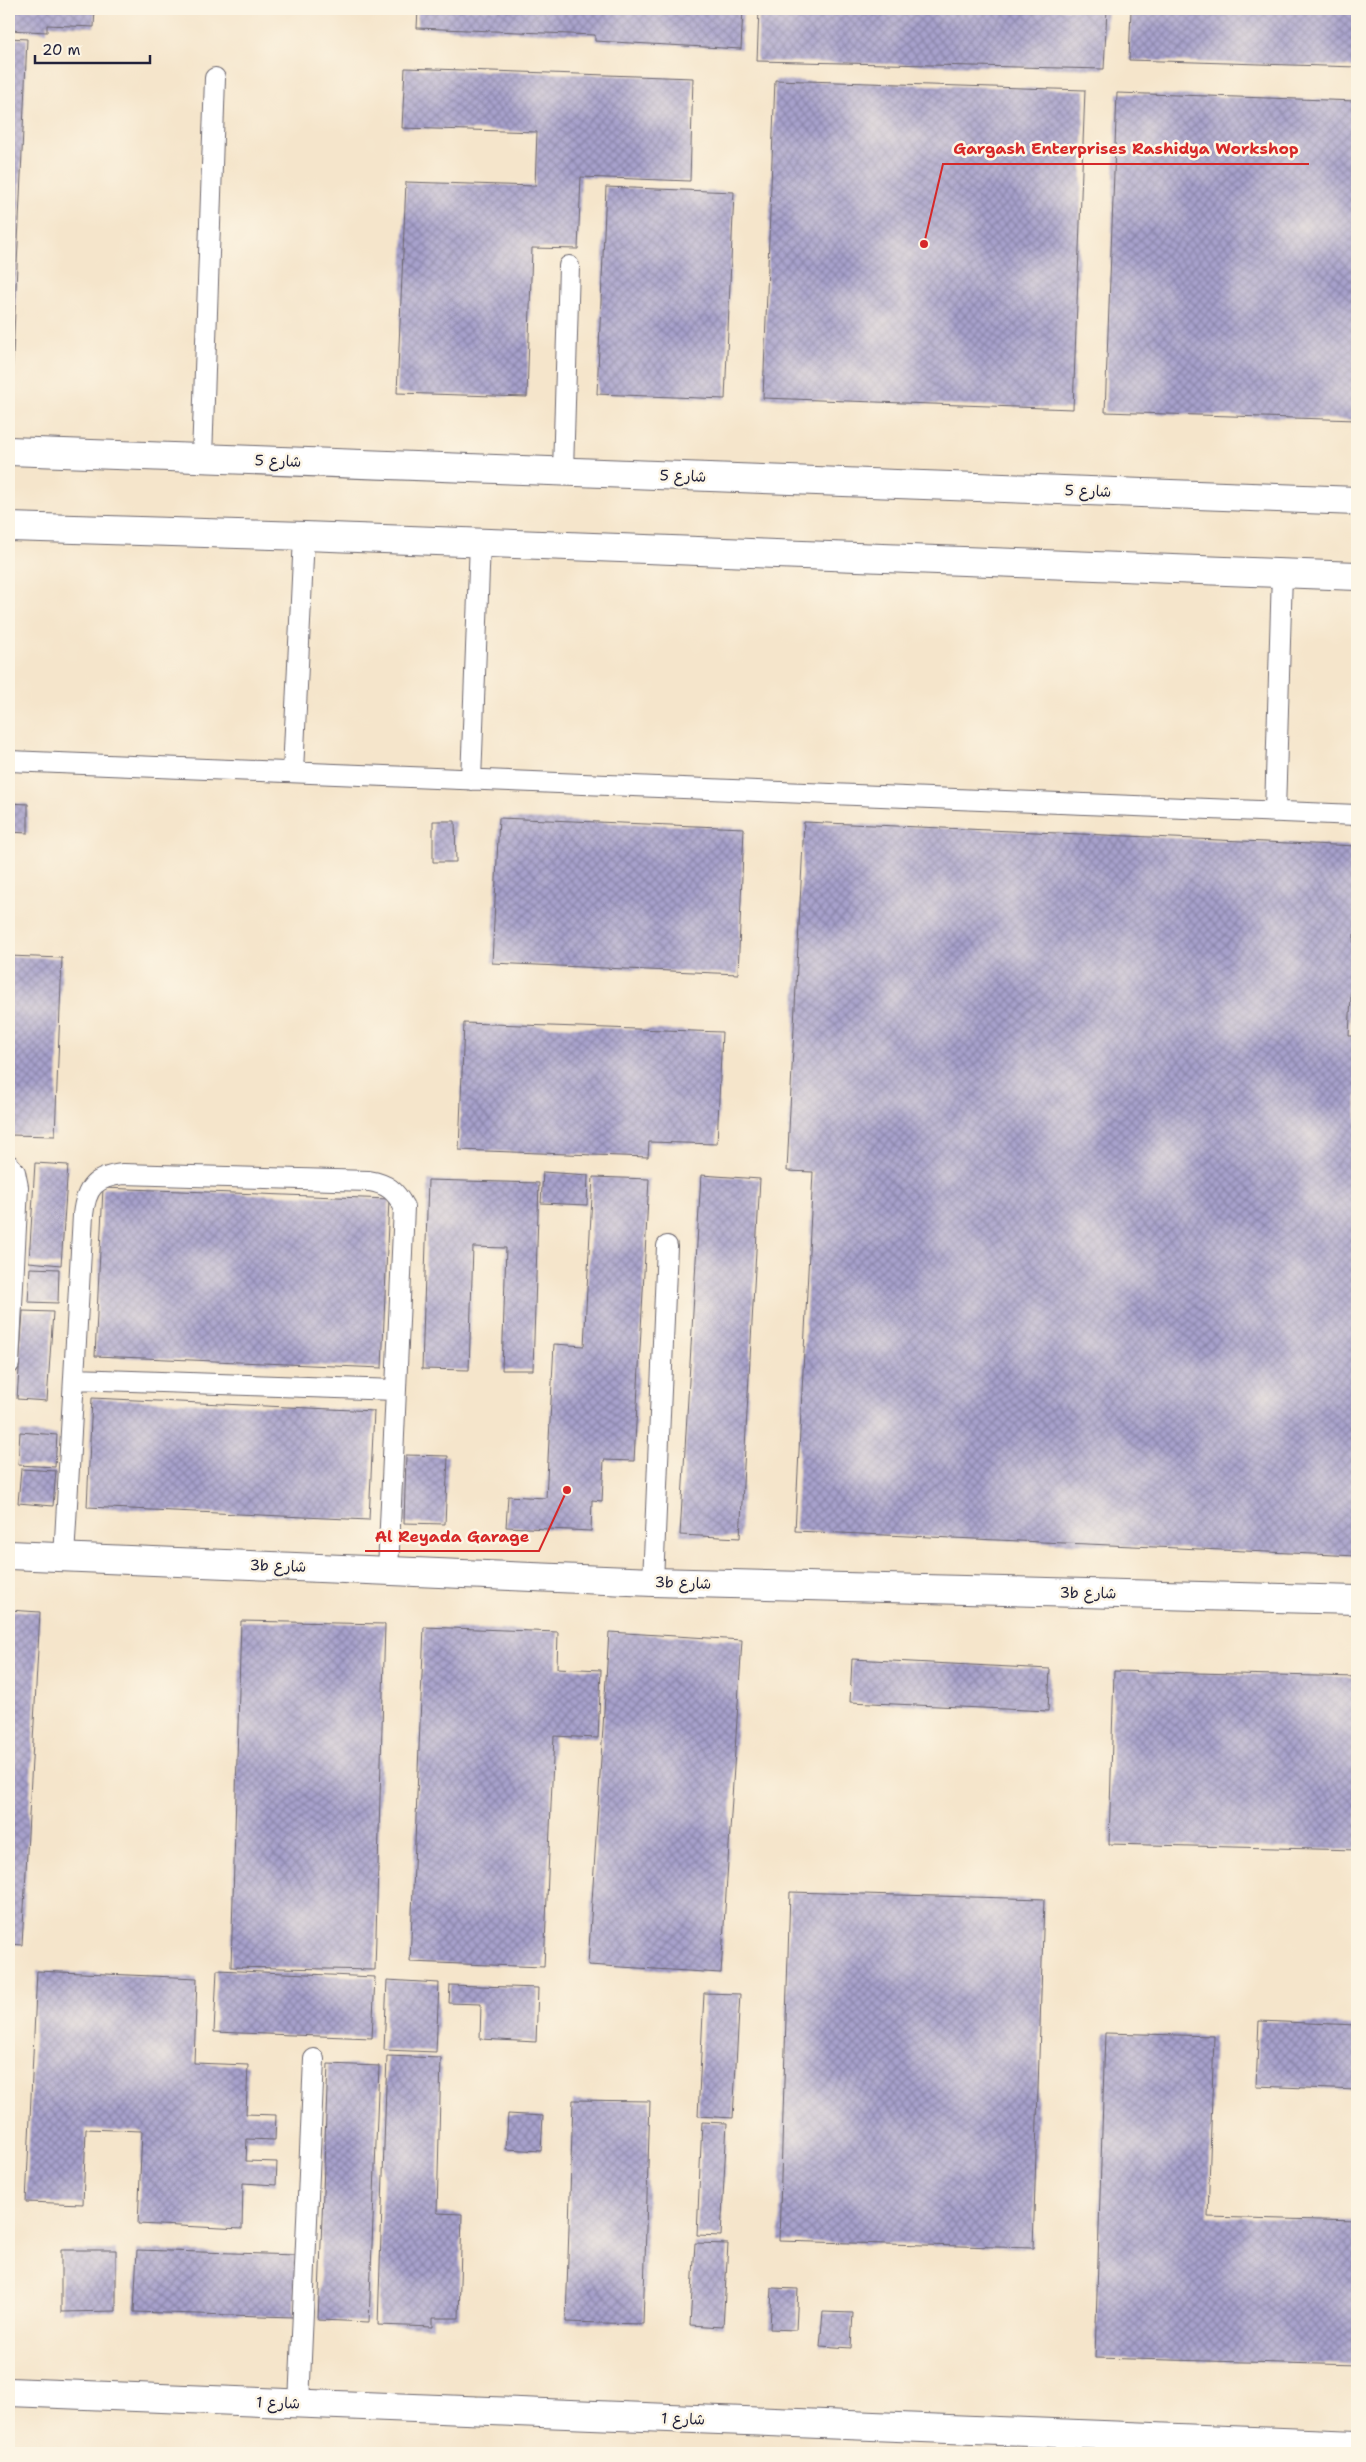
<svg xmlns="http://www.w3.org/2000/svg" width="1366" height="2462" font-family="'Shantell Sans','Playpen Sans Arabic',sans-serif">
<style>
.building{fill:url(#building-cross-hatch)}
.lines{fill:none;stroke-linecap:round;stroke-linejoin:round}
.service-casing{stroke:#6c666d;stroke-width:22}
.minor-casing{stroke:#6c666d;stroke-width:30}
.tertiary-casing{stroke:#6c666d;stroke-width:30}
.service{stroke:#fff;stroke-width:20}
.minor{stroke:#fff;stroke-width:28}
.tertiary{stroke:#fff;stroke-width:28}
.labels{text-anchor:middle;stroke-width:5;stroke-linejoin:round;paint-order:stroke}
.street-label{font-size:15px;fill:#22223b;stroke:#fcf5e5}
.leader{fill:none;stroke:#d62828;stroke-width:2}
.callout-dot{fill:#d62828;stroke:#fcf5e5;stroke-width:2}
.callout-label{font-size:16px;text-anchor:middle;font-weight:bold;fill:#d62828;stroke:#fcf5e5;stroke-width:5;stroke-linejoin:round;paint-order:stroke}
</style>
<defs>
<pattern id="building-cross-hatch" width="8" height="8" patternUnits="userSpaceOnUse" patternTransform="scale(1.25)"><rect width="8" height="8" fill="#a7a1cc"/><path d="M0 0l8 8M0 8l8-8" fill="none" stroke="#8883a7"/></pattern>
</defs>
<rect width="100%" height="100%" fill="#fcf5e5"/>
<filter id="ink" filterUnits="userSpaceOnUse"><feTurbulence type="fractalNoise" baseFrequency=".02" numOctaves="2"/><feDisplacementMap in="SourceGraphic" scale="10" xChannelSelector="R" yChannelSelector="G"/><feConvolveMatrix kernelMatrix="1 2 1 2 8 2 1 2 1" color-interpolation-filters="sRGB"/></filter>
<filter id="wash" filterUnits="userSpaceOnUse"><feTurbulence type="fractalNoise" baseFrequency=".0096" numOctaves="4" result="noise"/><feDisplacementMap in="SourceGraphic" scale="20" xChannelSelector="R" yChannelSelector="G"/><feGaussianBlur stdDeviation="1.12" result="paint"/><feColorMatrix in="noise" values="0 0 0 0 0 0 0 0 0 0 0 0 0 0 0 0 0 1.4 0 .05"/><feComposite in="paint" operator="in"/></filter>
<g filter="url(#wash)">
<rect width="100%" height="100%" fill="#f5e5cb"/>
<g id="blocks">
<path class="building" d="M9,9H95L94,27L47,25V32L9,30Z
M418,9H743L741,49L595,41V35L417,28Z
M759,9H1107L1104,69L757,61Z
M1131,9H1357V67L1129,60Z
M9,38L27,39L12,379H9Z
M405,68L693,78L690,181L581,177L578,249L532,248L527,397L397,393L406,182L535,186L537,132L402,128Z
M775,80L1085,90L1073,409L763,398Z
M1117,93L1357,101V420L1105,412Z
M606,187L734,192L725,399L597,394Z
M9,803L28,804V833L9,832Z
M499,818L744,828L738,974L492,963Z
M433,821H455L456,862H433Z
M804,822L1357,846V935L1354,934L1349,1036H1357V1556L795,1531L813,1172L787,1171Z
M9,956L62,958L55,1136L9,1135Z
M464,1023L722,1032L717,1144L649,1142L648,1157L459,1150Z
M35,1163L68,1165L61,1265L29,1262Z
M543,1172L588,1175L587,1205L541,1203Z
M701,1175L760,1179L740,1538L680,1535Z
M593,1177L649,1179L634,1461L604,1460L602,1501L592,1500L591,1531L506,1527L508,1496L546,1498L554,1344L584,1346Z
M428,1180L539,1183L533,1370H502L506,1248L473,1247L469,1370L422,1369Z
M103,1188L389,1199L382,1368L95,1356Z
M30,1268L59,1269L58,1303L28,1302Z
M23,1311L53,1312L47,1401L17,1399Z
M92,1398L374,1411L369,1520L87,1507Z
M20,1432L57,1435L55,1467L18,1465Z
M406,1455L448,1456L445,1524L404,1523Z
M21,1469L56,1471L53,1506L18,1503Z
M9,1610L40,1612L22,1945L9,1944Z
M241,1621L385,1624L375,1970L231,1967Z
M424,1627L558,1632L557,1668L601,1670L598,1738L554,1736L544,1967L410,1962Z
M609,1632L742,1640L721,1973L588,1965Z
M852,1659L1050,1669L1048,1711L850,1702Z
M1114,1671L1357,1677V1850L1109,1844Z
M790,1892L1044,1899L1033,2248L779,2241Z
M217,1970L375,1977L372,2038L214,2032Z
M37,1971L197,1978L194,2063L248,2065L246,2114L276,2115L275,2140L247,2139L246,2161L277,2162L276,2185L243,2183L242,2229L138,2224L142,2131L86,2129L83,2204L26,2202Z
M387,1980L439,1983L436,2052L384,2050Z
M450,1985L538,1988L536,2042L480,2039L481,2004L449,2003Z
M704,1993L740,1994L733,2118L698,2116Z
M1259,2021L1357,2025V2090L1256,2086Z
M1105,2033L1214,2036L1208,2217L1357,2221V2365L1095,2358Z
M387,2056L441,2058L437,2213L462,2214L459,2318H433V2327L378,2325Z
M328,2064L379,2066L369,2322L318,2320Z
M573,2100L650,2101L643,2324L566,2322Z
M508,2114L543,2116L541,2151L506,2149Z
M702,2122L727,2123L721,2236L697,2235Z
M695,2243L728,2244L723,2327L690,2325Z
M61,2250H116V2311L61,2312Z
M137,2250L296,2255L294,2317L134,2312Z
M772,2288L798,2289L796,2330L770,2329Z
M823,2312L853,2313L851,2348L820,2346Z"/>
</g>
</g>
<g filter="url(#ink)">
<use href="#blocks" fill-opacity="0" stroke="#6c666d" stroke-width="1"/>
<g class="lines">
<g class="service-casing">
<path id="service" d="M202,458L215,78
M563,471L569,266
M9,761L1357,815
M293,772L304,536
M471,780L480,542
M1275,812L1282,573
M9,1165L15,1172L18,1187L9,1364
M74,1379L396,1390
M64,1558L83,1215C86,1187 95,1177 123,1174L369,1181C387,1184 395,1190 404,1207L388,1571
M653,1582L667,1246
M299,2404L314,2059"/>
</g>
<g class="minor-casing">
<path id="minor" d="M9,1555L653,1582L1357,1600
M9,2392L1357,2445"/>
</g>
<g class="tertiary-casing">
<path id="tertiary" d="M9,451L1357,501
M9,527L304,536L1357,576"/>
</g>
<use href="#service" class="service"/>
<use href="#minor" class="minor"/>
<use href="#tertiary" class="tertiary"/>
</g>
</g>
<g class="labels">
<g class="street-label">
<text transform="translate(278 461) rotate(2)" y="5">شارع 5</text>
<text transform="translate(683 476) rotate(2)" y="5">شارع 5</text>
<text transform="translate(1088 491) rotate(2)" y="5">شارع 5</text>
<text transform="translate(278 1566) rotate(2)" y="5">3b شارع</text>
<text transform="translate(683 1583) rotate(2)" y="5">3b شارع</text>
<text transform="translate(1088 1593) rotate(1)" y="5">3b شارع</text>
<text transform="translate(278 2403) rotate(2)" y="5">شارع 1</text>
<text transform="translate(683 2419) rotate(2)" y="5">شارع 1</text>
</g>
</g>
<path class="leader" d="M924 244L943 164H1309M567 1490L539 1551H365"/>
<g class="callout-dot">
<circle cx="924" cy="244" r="5"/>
<circle cx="567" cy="1490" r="5"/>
</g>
<g class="callout-label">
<text x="1126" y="154">Gargash Enterprises Rashidya Workshop</text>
<text x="452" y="1542">Al Reyada Garage</text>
</g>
<rect width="1366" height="2462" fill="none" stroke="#fcf5e5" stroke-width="30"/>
<path d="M35 55v8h115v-8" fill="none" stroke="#22223b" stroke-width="2.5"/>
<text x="42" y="55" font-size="15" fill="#22223b" stroke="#fcf5e5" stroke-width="4" paint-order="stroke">20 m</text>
</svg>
